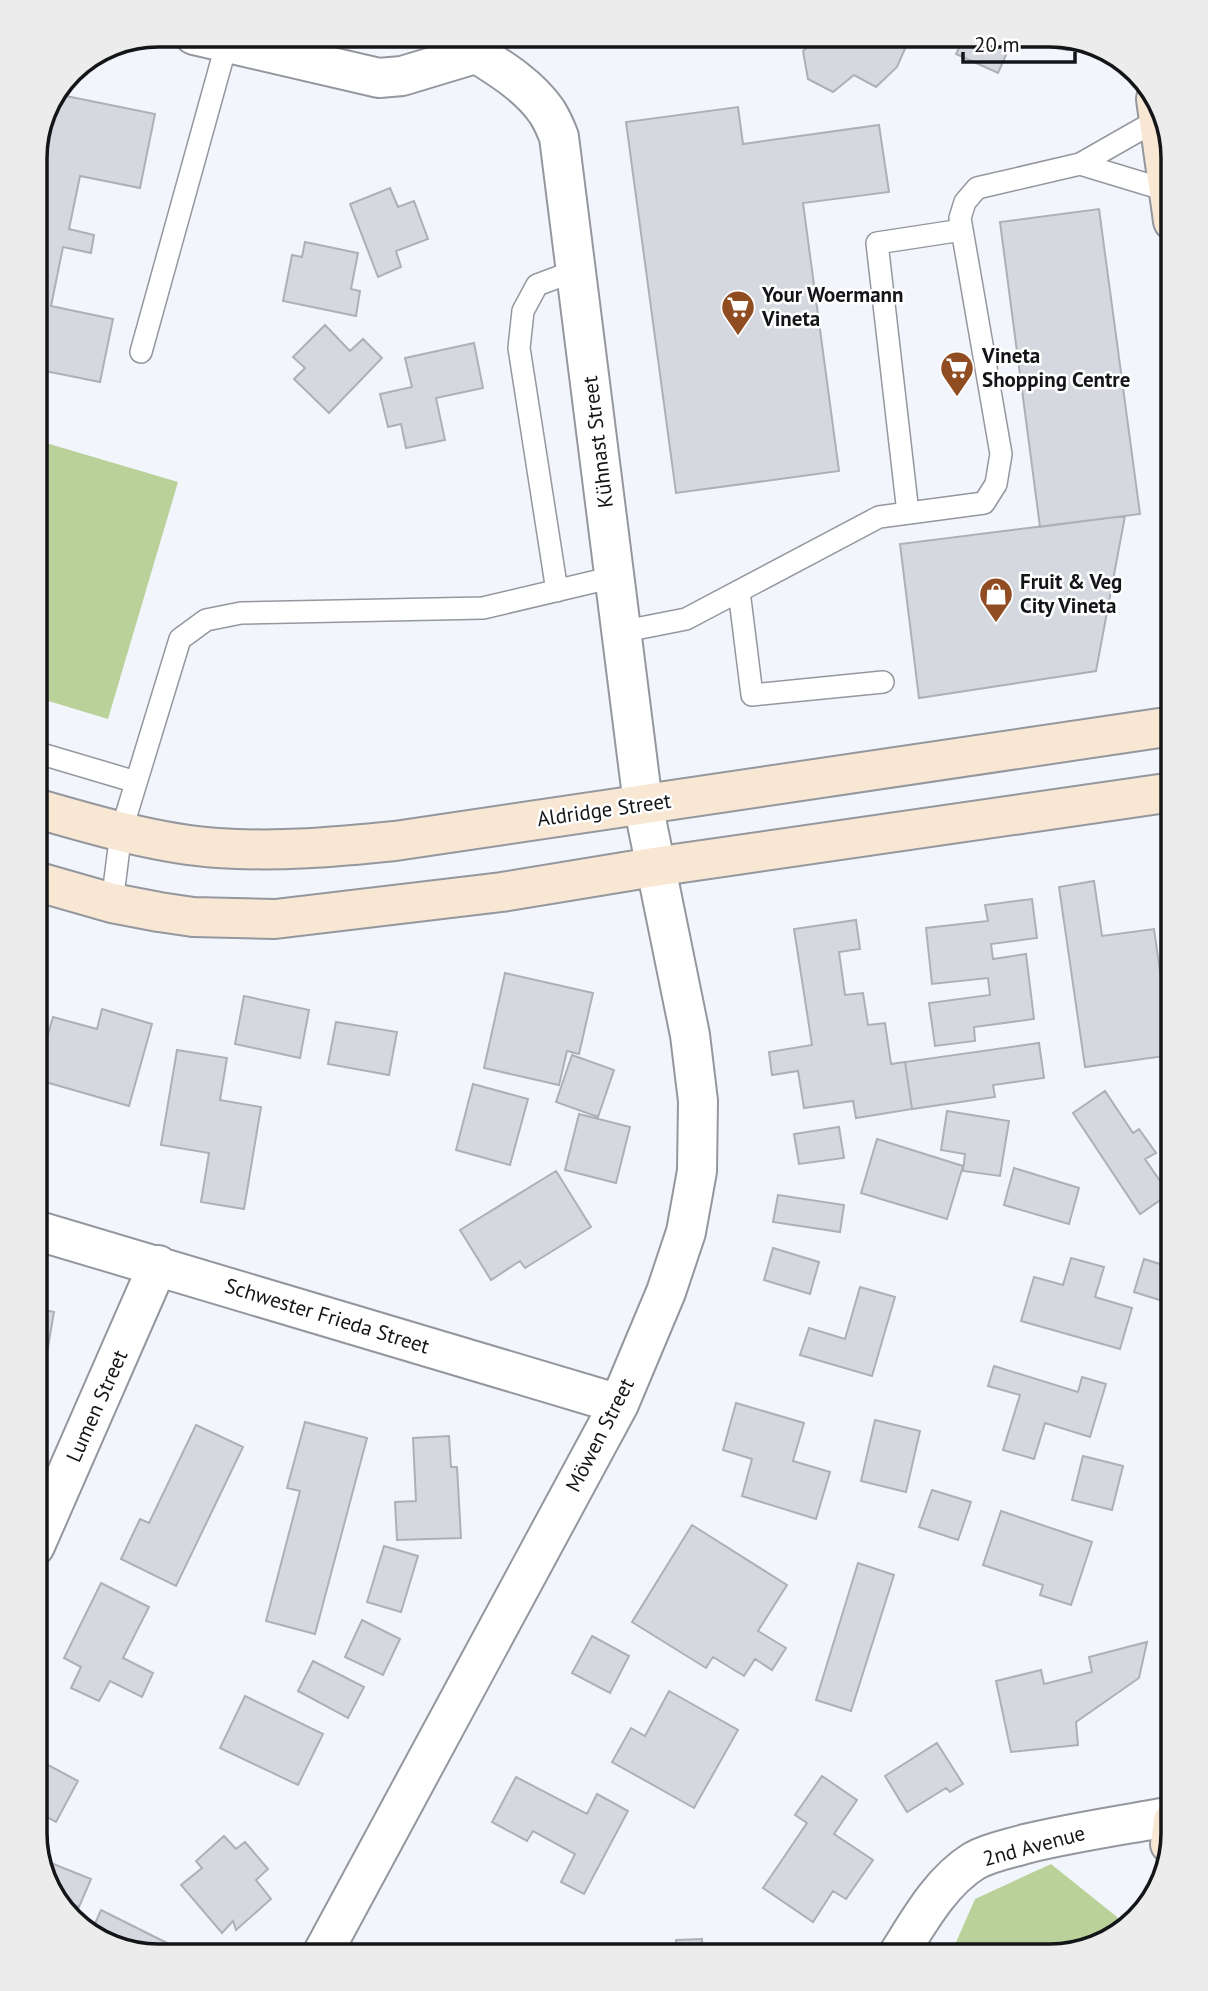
<svg xmlns="http://www.w3.org/2000/svg" width="1208" height="1991" font-family="'PT Sans',sans-serif">
<style>
.green{fill:#bad199}
.building{fill:#d6d8e0;stroke:#aeb0b7;stroke-width:2}
.lines{fill:none;stroke-linecap:round;stroke-linejoin:round}
.lane-casing{stroke:#95979f;stroke-width:24}
.street-casing{stroke:#95979f;stroke-width:42}
.secondary-casing{stroke:#95979f;stroke-width:42}
.lane{stroke:#fff;stroke-width:21}
.street{stroke:#fff;stroke-width:38}
.secondary{stroke:#f7e7d3;stroke-width:38}
.labels{text-anchor:middle;stroke-width:5;stroke-linejoin:round;paint-order:stroke}
.poi-label{font-size:21px;font-weight:bold;fill:#141518;stroke:#fff;text-anchor:start}
.street-label{font-size:21px;fill:#141518;stroke:#fff}
.rim{fill:none;stroke:#141518;stroke-width:3.5}
</style>
<rect width="100%" height="100%" fill="#f3f5fd"/>
<path class="green" d="M46,443L178,482L108,719L35,697V479Z
M1051,1864L1122,1921L1123,1926L1104,1943L1049,1956H950L975,1899Z"/>
<path class="building" d="M820,35H911L897,67L876,87L854,75L833,92L808,79L803,51Z
M945,35H1015L998,73L956,54L962,42Z
M61,95L155,114L140,188L80,176L69,229L94,235L91,253L63,247L51,306L113,319L100,382L35,369V151Z
M738,107L743,144L879,125L889,192L803,203L839,471L676,493L626,122Z
M390,188L398,207L414,201L428,239L396,251L401,267L378,277L350,204Z
M1099,209L1140,514L1040,527L1000,222Z
M305,242L358,253L351,289L360,291L356,316L283,301L292,255L302,257Z
M325,325L350,351L363,339L382,358L329,413L294,379L305,368L293,357Z
M474,343L483,388L436,398L445,440L406,448L401,424L388,427L380,394L412,387L405,358Z
M1125,516L1096,671L919,698L900,544Z
M1094,881L1102,936L1154,929L1172,1055L1085,1067L1059,887Z
M1032,899L1037,938L991,944L993,959L1026,954L1034,1019L974,1027L975,1041L935,1046L929,1003L990,995L988,978L932,984L926,928L988,921L985,905Z
M856,920L860,949L839,952L845,995L863,993L868,1025L885,1023L891,1064L905,1062L912,1109L856,1118L853,1101L804,1108L798,1071L772,1075L769,1052L812,1045L794,929Z
M505,973L593,993L579,1054L567,1051L559,1085L484,1068Z
M244,996L309,1010L300,1058L235,1044Z
M102,1009L152,1024L129,1106L35,1079L53,1017L97,1029Z
M336,1022L397,1032L389,1075L328,1064Z
M1039,1043L1044,1078L993,1085L995,1097L912,1109L905,1062Z
M177,1050L227,1058L220,1100L261,1107L244,1209L201,1202L209,1153L161,1145Z
M572,1055L614,1070L598,1117L556,1102Z
M473,1084L528,1099L510,1165L456,1150Z
M1105,1091L1133,1133L1139,1129L1156,1153L1145,1159L1169,1194L1140,1214L1073,1113Z
M947,1111L1009,1121L1000,1176L963,1171L965,1154L941,1150Z
M579,1114L630,1127L616,1183L565,1170Z
M839,1127L844,1158L799,1164L794,1134Z
M877,1139L963,1166L947,1219L861,1193Z
M1014,1168L1079,1188L1069,1224L1004,1205Z
M556,1171L591,1227L525,1268L520,1261L491,1280L460,1230Z
M778,1195L844,1205L840,1232L773,1222Z
M773,1248L819,1262L810,1294L764,1280Z
M1071,1258L1104,1267L1095,1297L1132,1308L1120,1349L1021,1321L1034,1277L1063,1285Z
M1144,1259L1173,1268V1281L1166,1302L1134,1292Z
M860,1287L895,1297L872,1376L800,1355L809,1328L845,1339Z
M35,1308L54,1312L36,1417H35Z
M994,1366L1078,1392L1082,1377L1106,1384L1090,1437L1045,1423L1034,1459L1003,1450L1020,1395L988,1386Z
M736,1403L804,1423L793,1461L830,1472L816,1519L742,1496L752,1459L723,1450Z
M875,1420L920,1431L906,1492L861,1481Z
M305,1422L367,1438L315,1634L266,1621L300,1491L287,1488Z
M196,1425L243,1447L176,1586L121,1559L140,1519L149,1523Z
M449,1436L451,1467H457L461,1538L397,1540L395,1502L416,1501L413,1438Z
M1083,1456L1123,1466L1112,1510L1072,1500Z
M932,1490L971,1502L958,1540L919,1527Z
M1001,1511L1092,1542L1071,1605L1040,1595L1043,1585L983,1565Z
M692,1525L787,1585L758,1631L786,1648L772,1670L755,1659L744,1676L713,1657L706,1668L632,1622Z
M384,1546L418,1556L401,1612L367,1602Z
M858,1563L894,1575L851,1711L816,1700Z
M101,1583L149,1607L123,1658L153,1673L142,1697L110,1681L99,1701L71,1688L81,1667L64,1658Z
M362,1620L400,1639L383,1675L345,1657Z
M592,1636L629,1656L610,1693L572,1673Z
M1147,1642L1139,1678L1076,1722L1078,1745L1011,1752L996,1681L1041,1670L1044,1684L1092,1672L1089,1657Z
M313,1661L364,1687L348,1718L298,1691Z
M669,1691L738,1730L694,1808L612,1762L631,1728L645,1736Z
M245,1696L323,1734L298,1785L220,1748Z
M937,1743L963,1784L950,1792L946,1788L907,1812L885,1776Z
M35,1758L78,1781L56,1822L35,1811Z
M822,1776L857,1800L834,1834L873,1860L846,1899L833,1891L813,1922L763,1888L807,1823L795,1815Z
M516,1777L587,1814L597,1794L628,1811L584,1894L561,1882L575,1854L533,1831L527,1841L492,1822Z
M224,1836L236,1849L245,1842L268,1869L256,1880L271,1899L236,1930L233,1921L222,1933L181,1885L202,1868L196,1861Z
M41,1859L91,1879L79,1907L58,1898L48,1887Z
M101,1910L193,1956H151L90,1935Z
M702,1939V1956H677L676,1940Z
M661,1944L662,1956H636V1946Z
M777,1944L828,1953L827,1956H775Z"/>
<g class="lines">
<g class="lane-casing">
<path id="lane" d="M1044,35L1068,39
M1080,164L1169,191
M141,352L227,42
M908,513L877,243L962,230
M557,591L519,348L523,311L537,285L577,270
M739,591L752,695L883,682
M620,632L686,619L879,517L984,503L996,484L1001,454L960,218L965,202L977,188L1080,164L1159,119
M35,752L136,782
M112,903L121,832L180,639L206,620L241,613L483,608L614,577"/>
</g>
<g class="street-casing">
<path id="street" d="M194,35L379,78L402,76L475,54
M35,1230L619,1404
M35,1546L158,1265
M321,1956L619,1404L666,1292L686,1232L697,1171L698,1101L690,1035L643,804L559,137C556,129 552,120 547,112C524,78 481,58 448,35
M897,1956C918,1923 940,1882 974,1861C990,1852 1008,1849 1025,1844C1074,1832 1124,1825 1173,1816"/>
</g>
<g class="secondary-casing">
<path id="secondary" d="M1156,99L1173,221
M35,808C94,825 158,844 218,848C278,852 336,847 395,841L1173,726
M35,881L112,903L159,912L193,917L275,919L502,892L654,867L1173,792
M1170,1844L1173,1821"/>
</g>
<use href="#lane" class="lane"/>
<use href="#street" class="street"/>
<use href="#secondary" class="secondary"/>
</g>
<defs>
<g id="supermarket-pin" transform="scale(1.75)"><path d="M0 17L-7.5 6A9.5 9.5 0 1 1 7.5 6Z" fill="#914d22" stroke="#fff"/><path d="M-6-5.5h2.5l.6 2H6L4.5 2H-2.5L-4.4-4H-6ZM-1.5 3.2a1.3 1.3 0 1 0 .1 0ZM3 3.2a1.3 1.3 0 1 0 .1 0Z" fill="#fff"/></g>
<g id="shop-pin" transform="scale(1.75)"><path d="M0 17L-7.5 6A9.5 9.5 0 1 1 7.5 6Z" fill="#914d22" stroke="#fff"/><path d="M-5-2.5h2.3a2.7 3.5 0 0 1 5.4 0H5L5.5 6h-11ZM-1.5-2.5h3a1.5 2.3 0 0 0-3 0Z" fill="#fff"/></g>
</defs>
<g fill-rule="evenodd">
<use href="#supermarket-pin" x="738" y="307"/>
<use href="#supermarket-pin" x="957" y="368"/>
<use href="#shop-pin" x="996" y="594"/>
</g>
<g class="labels">
<g class="poi-label">
<text x="762" y="302">Your Woermann<tspan x="762" dy="24">Vineta</tspan></text>
<text x="982" y="363">Vineta<tspan x="982" dy="24">Shopping Centre</tspan></text>
<text x="1020" y="589">Fruit &amp; Veg<tspan x="1020" dy="24">City Vineta</tspan></text>
</g>
<g class="street-label">
<text transform="translate(598 442) rotate(-97)" y="7">Kühnast Street</text>
<text transform="translate(604 810) rotate(-8)" y="7">Aldridge Street</text>
<text transform="translate(327 1316) rotate(17)" y="7">Schwester Frieda Street</text>
<text transform="translate(97 1406) rotate(-66)" y="7">Lumen Street</text>
<text transform="translate(600 1435) rotate(-63)" y="7">Möwen Street</text>
<text transform="translate(1034 1846) rotate(-15)" y="7">2nd Avenue</text>
</g>
</g>
<path d="M0 0H1208V1991H0ZM158 47H1050A111 111 0 0 1 1161 158V1833A111 111 0 0 1 1050 1944H158A111 111 0 0 1 47 1833V158A111 111 0 0 1 158 47Z" fill="#ececed" fill-rule="evenodd"/>
<path class="rim" d="M158 47H1050A111 111 0 0 1 1161 158V1833A111 111 0 0 1 1050 1944H158A111 111 0 0 1 47 1833V158A111 111 0 0 1 158 47Z"/>
<path d="M963 52v10h112v-10" fill="none" stroke="#141518" stroke-width="3.5"/>
<text x="974" y="52" font-size="21" fill="#141518" stroke="#ffffff" stroke-width="5" paint-order="stroke">20 m</text>
</svg>
